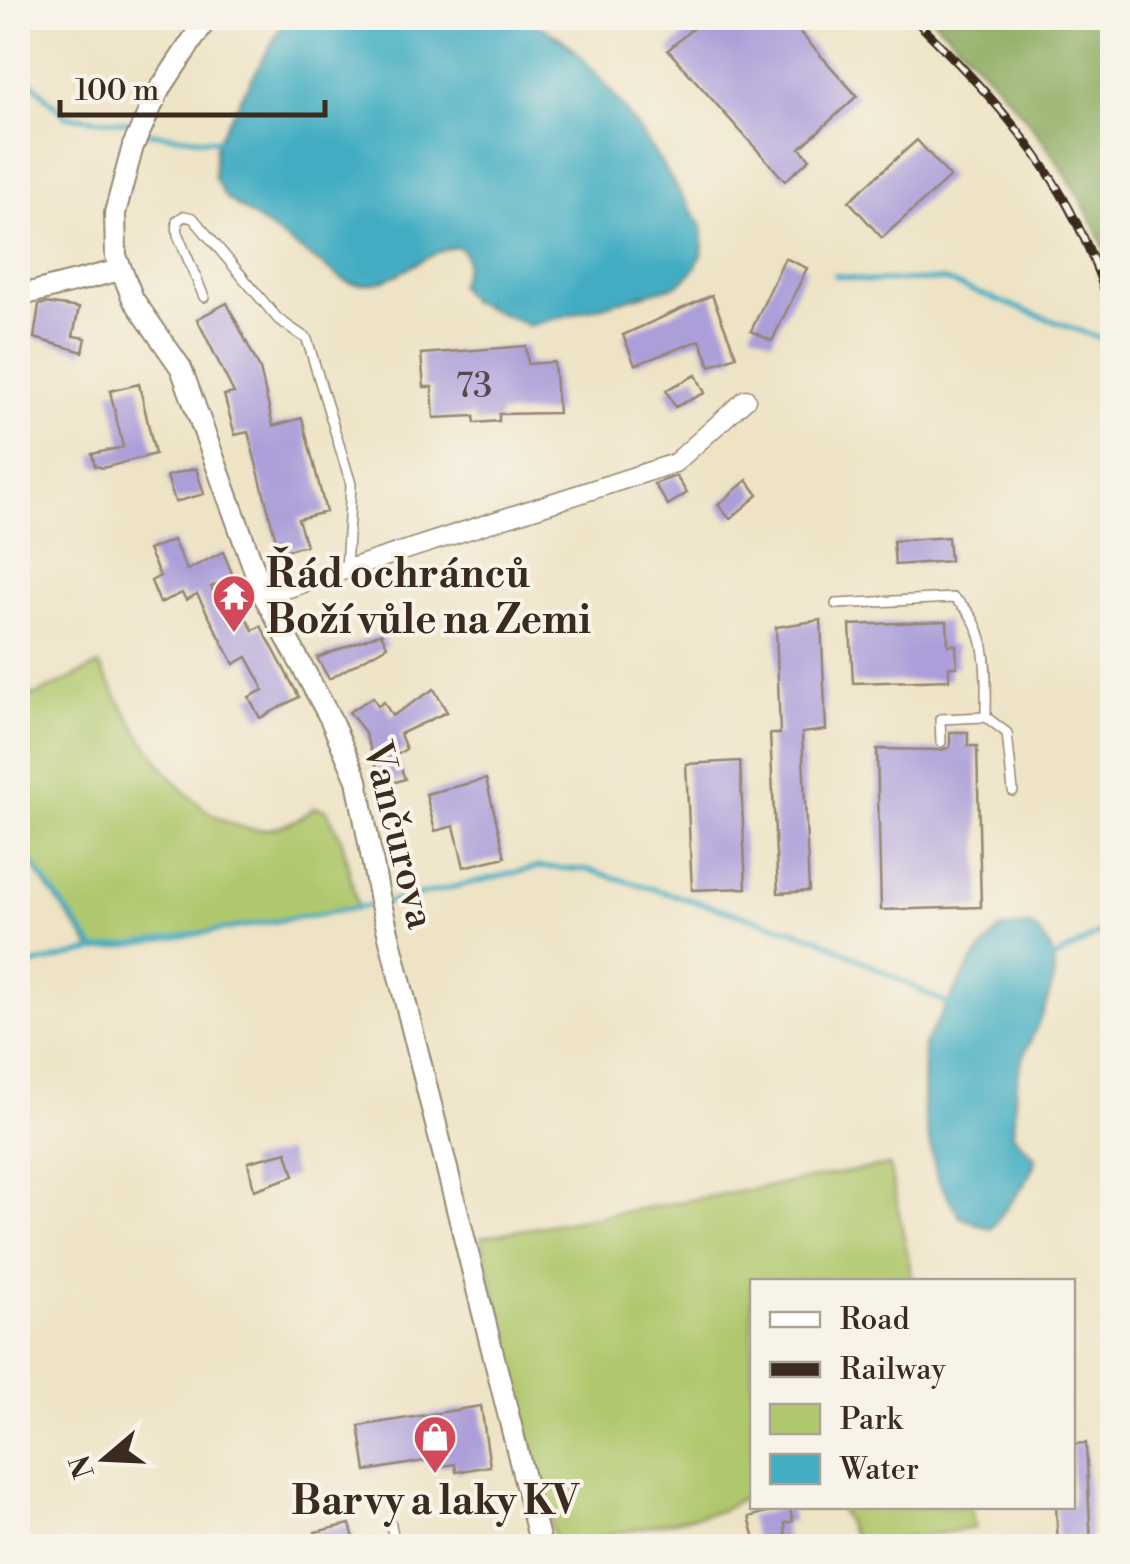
<svg xmlns="http://www.w3.org/2000/svg" width="1130" height="1564" font-family="'Libre Bodoni',serif">
<style>
.green{fill:#b0c86d;stroke:#767946;stroke-width:2.5}
.forest{fill:#8cac60;stroke:#646b3f;stroke-width:2.5}
.water{fill:#43adc2;stroke:#3f6c70;stroke-width:2.5}
.lines{fill:none;stroke-linecap:round;stroke-linejoin:round}
.stream{stroke:#43adc2;stroke-width:5}
.building{fill:#ac9ed9}
.service-casing{stroke:#948672;stroke-width:12}
.minor-casing{stroke:#948672;stroke-width:21}
.tertiary-casing{stroke:#948672;stroke-width:24}
.service{stroke:#fff;stroke-width:9}
.minor{stroke:#fff;stroke-width:18}
.tertiary{stroke:#fff;stroke-width:20}
.rail-casing{stroke:#3b2a1e;stroke-width:9}
.rail{stroke:#f7f3e8;stroke-width:5;stroke-dasharray:15;stroke-linecap:butt}
.labels{text-anchor:middle;stroke-width:8;stroke-linejoin:round;paint-order:stroke}
.number-label{font-size:35px;fill:#57474d}
.poi-label{font-size:40px;font-weight:bold;fill:#3b2a1e;stroke:#f7f3e8;text-anchor:start}
.street-label{font-size:40px;fill:#3b2a1e;stroke:#f7f3e8}
</style>
<rect width="100%" height="100%" fill="#f7f3e8"/>
<filter id="ink" filterUnits="userSpaceOnUse"><feTurbulence type="fractalNoise" baseFrequency=".01" numOctaves="2"/><feDisplacementMap in="SourceGraphic" scale="20" xChannelSelector="R" yChannelSelector="G"/><feConvolveMatrix kernelMatrix="1 2 1 2 8 2 1 2 1" color-interpolation-filters="sRGB"/></filter>
<filter id="wash" filterUnits="userSpaceOnUse"><feTurbulence type="fractalNoise" baseFrequency=".0048" numOctaves="4" result="noise"/><feDisplacementMap in="SourceGraphic" scale="40" xChannelSelector="R" yChannelSelector="G"/><feGaussianBlur stdDeviation="2.25" result="paint"/><feColorMatrix in="noise" values="0 0 0 0 0 0 0 0 0 0 0 0 0 0 0 0 0 1.4 0 .05"/><feComposite in="paint" operator="in"/></filter>
<g filter="url(#wash)">
<rect width="100%" height="100%" fill="#eee3c5"/>
<path class="green" d="M18,665L32,697L99,665C140,737 218,886 315,807L327,810L342,841L358,909L94,952L18,846Z
M889,1165L913,1281L752,1282V1492L720,1511L556,1546L481,1237Z
M839,1507H971L975,1528L858,1546Z"/>
<path class="forest" d="M932,18H1112V267C1074,166 1009,92 932,18Z"/>
<path class="water" d="M286,18H522C538,26 554,31 569,45C622,95 662,166 702,227C706,253 698,270 678,285L529,326L469,300L458,285C464,272 473,257 458,247C423,249 387,297 345,281L226,198L214,177L216,143Z
M1029,925C1082,960 1036,1018 1021,1064C1014,1085 1015,1112 1013,1134L1036,1158C1030,1184 1006,1206 991,1229L960,1217L937,1178L923,1111L924,1044L972,962L999,930Z"/>
<g class="lines">
<path class="stream" d="M18,68L65,116L132,123
M149,133L223,141
M835,275L867,281L943,280L1112,343
M18,844L96,950
M385,903L539,867L589,870L816,937L947,1004L953,1002
M1054,959L1112,926
M18,968L96,950L374,905"/>
</g>
<g id="blocks">
<path class="building" d="M704,18H787L857,96L800,148L810,159L785,181L668,50Z
M917,140L950,177L882,238L849,201Z
M785,258L807,268L772,341L751,331Z
M712,295L736,356L710,366L700,340L635,365L623,335Z
M46,303L79,308L73,336L86,338L83,352L34,338L39,305Z
M227,303L260,369L273,426L302,418L326,512L298,519L306,545L279,552L248,432L235,435L224,395L234,393L197,319Z
M526,346L528,364L554,362L558,413L499,414V421L475,423L474,416L434,418L432,387H424L421,354Z
M696,375L705,393L675,407L666,390Z
M139,384L155,454L103,468L95,466L92,454L123,447L110,391Z
M196,468L204,494L175,502L167,476Z
M676,476L687,493L668,505L654,484Z
M747,480L758,495L730,519L718,505Z
M948,537L950,561L895,565L893,541Z
M173,540L187,570L223,552L233,576L211,587L231,623L245,616L253,630L261,626L299,697L260,718L249,697L263,690L260,681L247,657L234,664L197,594L186,600L182,593L160,603L151,581L160,576L148,550Z
M821,620L826,730L802,733L809,891L778,893L770,734H780L776,627Z
M947,621L948,645H956L957,667H949V680L853,683L850,625Z
M381,633L387,646L329,679L317,658Z
M434,689L447,712L400,734L406,749L396,755L405,779L384,786L364,731L349,712L373,697L378,706L384,702L392,716Z
M950,732H968V746H977L981,907L881,910L877,749L942,750L950,747Z
M740,761L746,888L692,890L686,764Z
M486,779L505,857L464,867L454,826L435,831L426,794Z
M287,1152L294,1176L254,1190L248,1162Z
M481,1406L490,1466L456,1472L455,1464L437,1467L436,1459L366,1471L359,1426Z
M1086,1443L1091,1546H1058L1056,1506H1072V1444Z
M789,1506L793,1521L785,1523L786,1543L757,1546L749,1517Z
M350,1524L356,1546H318L315,1532Z"/>
</g>
</g>
<g filter="url(#ink)">
<use href="#blocks" fill-opacity="0" stroke="#948672" stroke-width="2.5"/>
<g class="lines">
<g class="service-casing">
<path id="service" d="M204,297L178,235L177,221L184,216L193,218L278,319L307,339L351,484L346,569
M836,604L953,598C991,623 986,676 986,717L940,719L941,742
M986,717L1007,733L1013,791
M391,1524L395,1546"/>
</g>
<g class="minor-casing">
<path id="minor" d="M264,596L675,463L746,399"/>
</g>
<g class="tertiary-casing">
<path id="tertiary" d="M207,18L158,92L133,146L115,213L116,256L133,299L181,368L264,596L330,718L357,780L379,896L541,1546
M18,296L120,270"/>
</g>
<use href="#service" class="service"/>
<use href="#minor" class="minor"/>
<use href="#tertiary" class="tertiary"/>
<g class="rail-casing">
<path id="rail" d="M913,18C1006,109 1077,187 1112,316"/>
</g>
<use href="#rail" class="rail"/>
</g>
</g>
<defs>
<g id="temple-pin" transform="scale(2.25)"><path d="M0 17L-7.5 6A9.5 9.5 0 1 1 7.5 6Z" fill="#d1495b" stroke="#f7f3e8"/><path d="M0-6L5-2H3V0L6.5 2.5H4V6H1.5V3h-3V6H-4V2.5H-6.5L-3 0V-2H-5Z" fill="#fff"/></g>
<g id="shop-pin" transform="scale(2.25)"><path d="M0 17L-7.5 6A9.5 9.5 0 1 1 7.5 6Z" fill="#d1495b" stroke="#f7f3e8"/><path d="M-5-2.5h2.3a2.7 3.5 0 0 1 5.4 0H5L5.5 6h-11ZM-1.5-2.5h3a1.5 2.3 0 0 0-3 0Z" fill="#fff"/></g>
</defs>
<g fill-rule="evenodd">
<use href="#temple-pin" x="234" y="596"/>
<use href="#shop-pin" x="435" y="1437"/>
</g>
<g class="labels">
<g class="number-label">
<text x="474" y="397">73</text>
</g>
<g class="poi-label">
<text x="266" y="587">Řád ochránců<tspan x="266" dy="46">Boží vůle na Zemi</tspan></text>
<text x="435" y="1514" text-anchor="middle">Barvy a laky KV</text>
</g>
<g class="street-label">
<text transform="translate(400 835) rotate(76)" y="14">Vančurova</text>
</g>
</g>
<rect width="1130" height="1564" fill="none" stroke="#f7f3e8" stroke-width="60"/>
<rect x="750" y="1279" width="325" height="230" fill="#f7f3e8" stroke="#aca397" stroke-width="2.5"/>
<rect x="770" y="1312" width="50" height="15" fill="#ffffff" stroke="#aca397" stroke-width="2.5"/>
<text x="840" y="1329" font-size="30" fill="#3b2a1e">Road</text>
<rect x="770" y="1362" width="50" height="15" fill="#3b2a1e" stroke="#aca397" stroke-width="2.5"/>
<text x="840" y="1379" font-size="30" fill="#3b2a1e">Railway</text>
<rect x="770" y="1404" width="50" height="30" fill="#b0c86d" stroke="#aca397" stroke-width="2.5"/>
<text x="840" y="1429" font-size="30" fill="#3b2a1e">Park</text>
<rect x="770" y="1454" width="50" height="30" fill="#43adc2" stroke="#aca397" stroke-width="2.5"/>
<text x="840" y="1479" font-size="30" fill="#3b2a1e">Water</text>
<g transform="translate(105 1459) rotate(251)" stroke="#f7f3e8" stroke-width="8" paint-order="stroke">
<path d="M0-8L18 38L0 25L-18 38Z" fill="#3b2a1e"/>
<text y="-15" font-size="28" font-weight="bold" text-anchor="middle" fill="#3b2a1e">N</text>
</g>
<path d="M60 100v15h265v-15" fill="none" stroke="#3b2a1e" stroke-width="5"/>
<text x="75" y="100" font-size="30" fill="#3b2a1e" stroke="#f7f3e8" stroke-width="8" paint-order="stroke">100 m</text>
</svg>
